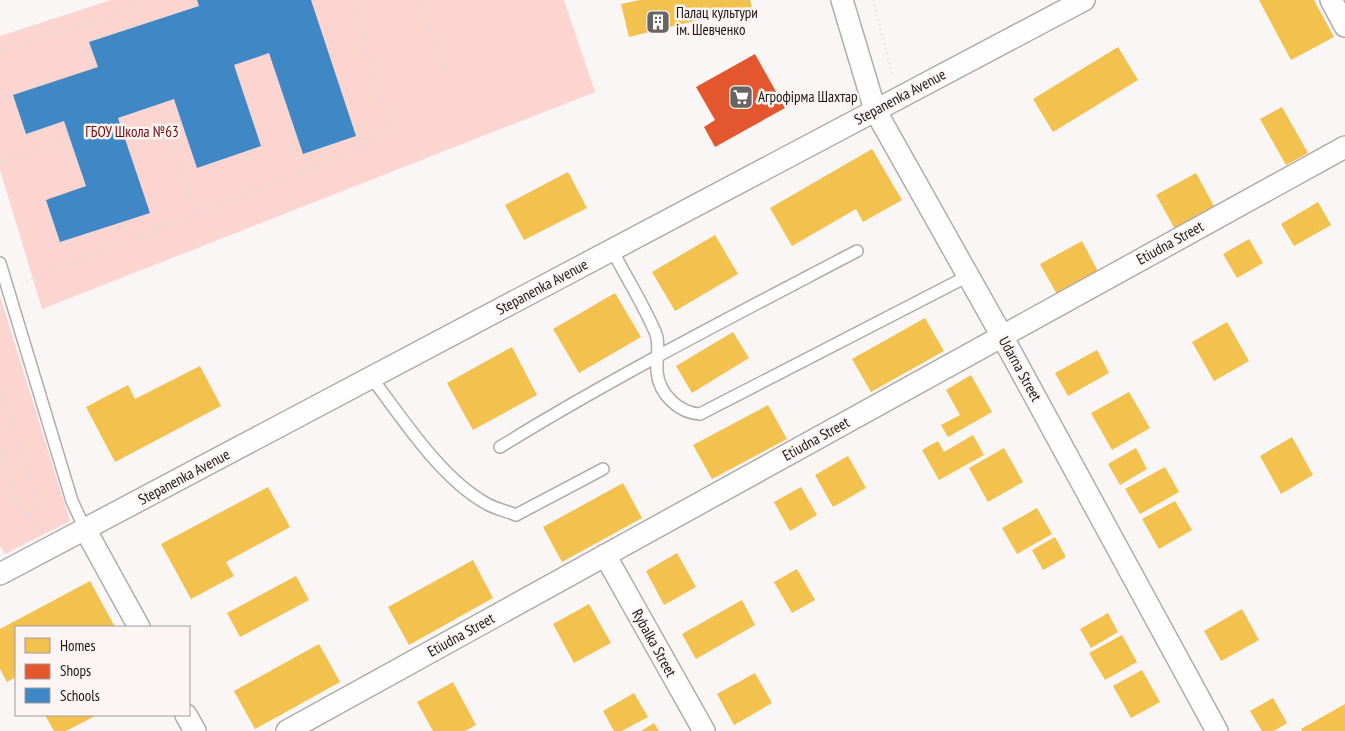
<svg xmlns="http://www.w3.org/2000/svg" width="1345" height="731" font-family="'PT Sans Narrow',sans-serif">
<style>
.green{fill:#fcd5d0}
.homes{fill:#f2c14e}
.shops{fill:#e4572e}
.schools{fill:#3f88c5}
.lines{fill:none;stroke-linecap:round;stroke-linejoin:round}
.service-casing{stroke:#b1adad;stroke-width:14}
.minor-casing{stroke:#b1adad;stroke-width:24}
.path{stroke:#dfdddd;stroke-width:3;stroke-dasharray:1 4;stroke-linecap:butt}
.service{stroke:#fefefe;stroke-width:11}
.minor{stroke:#fefefe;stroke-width:21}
.labels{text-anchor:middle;stroke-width:5;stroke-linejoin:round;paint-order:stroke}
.poi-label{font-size:15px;fill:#191615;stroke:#fdf5f4;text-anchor:start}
.street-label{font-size:15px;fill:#191615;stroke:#fdf5f4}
.park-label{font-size:15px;fill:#710709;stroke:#fdf5f4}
</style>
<rect width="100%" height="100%" fill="#fbf6f6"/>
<path class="green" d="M111,0H564L595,92L42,309L0,170V36Z
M0,296L70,521L5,554L0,546Z"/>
<path class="homes" d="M640,0H750L752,7L629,37L621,4Z
M1259,0H1314L1334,37L1291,60Z
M1118,47L1138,80L1053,132L1033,99Z
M1282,107L1308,153L1286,165L1260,119Z
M872,149L902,200L863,222L856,209L792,246L770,208Z
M568,172L587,208L524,240L505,205Z
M1196,173L1215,208L1175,229L1156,195Z
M1318,202L1331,225L1294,246L1281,224Z
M715,235L738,274L675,311L652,272Z
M1249,239L1263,263L1237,278L1223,254Z
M1082,241L1100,275L1059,298L1040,264Z
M615,293L641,337L579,373L553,329Z
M925,318L944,351L871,392L852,359Z
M1227,322L1249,361L1214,381L1192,342Z
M733,332L749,358L692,393L676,366Z
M512,347L537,395L473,430L447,383Z
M1097,350L1109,373L1068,396L1055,373Z
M200,366L221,406L115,462L86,407L128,385L135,399Z
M971,375L992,412L948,437L941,425L960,415L946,390Z
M1129,392L1150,428L1112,450L1091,413Z
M768,405L787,439L712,479L693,445Z
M973,435L984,455L939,480L922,450L938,441L944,452Z
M1292,437L1313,475L1281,494L1260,456Z
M1004,448L1023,482L988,502L969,468Z
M1136,448L1147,469L1120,485L1108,464Z
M848,456L866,488L833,507L815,475Z
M1165,467L1179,492L1140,514L1125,489Z
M623,483L642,518L562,562L543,527Z
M268,487L290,527L226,562L234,576L191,599L161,544Z
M801,487L817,515L790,531L774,502Z
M1175,501L1192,530L1159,549L1142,519Z
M1037,508L1052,534L1017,554L1002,528Z
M1055,537L1066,557L1043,570L1032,550Z
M677,553L696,587L664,605L646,571Z
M473,560L493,598L409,645L388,607Z
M797,569L815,600L792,613L774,582Z
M296,576L309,600L240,637L227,613Z
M90,581L115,627H16V677L7,682L0,669V629Z
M742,600L755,625L696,659L682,634Z
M589,604L611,643L574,663L553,624Z
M1242,609L1259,640L1221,661L1204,631Z
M1108,613L1118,632L1091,648L1080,629Z
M1122,635L1137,662L1105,680L1089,653Z
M319,644L340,682L255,729L234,691Z
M1142,670L1160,702L1131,718L1113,686Z
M755,673L772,703L734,725L717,694Z
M453,682L476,725L465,731H433L417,702Z
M634,693L648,717L622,731H614L603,711Z
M1273,698L1287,723L1274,731H1262L1250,711Z
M1345,704V731H1302L1301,729Z
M45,715H97L66,731H54Z
M654,723L659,731H641Z"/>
<path class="shops" d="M755,54L785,108L715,147L704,127L715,120L696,87Z"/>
<path class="schools" d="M197,0H311L356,136L303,154L269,53L234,65L261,146L197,168L174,99L118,118L150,213L60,242L46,200L86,186L64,121L26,134L13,95L98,67L89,42L199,6Z"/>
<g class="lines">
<g class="service-casing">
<path id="service" d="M612,250C626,277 644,305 656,334C660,345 656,361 657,372C659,394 679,413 700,414L968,276
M0,263L72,501L85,529
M371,377C403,419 441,479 487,504C496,509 507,511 516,515L603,469
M500,447C615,376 737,314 857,251"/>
</g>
<g class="minor-casing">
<path id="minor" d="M842,0L875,110L1002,336L1217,731
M1331,0L1345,26
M85,529L139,627
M605,555L704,731
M0,574L1084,0
M186,715L195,731
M287,731L1345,147"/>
</g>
<path class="path" d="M420,0L445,76
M873,0L893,77
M0,51L129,10L136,0
M157,105L195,213
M0,162L70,139
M22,283L372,143L382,134L388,123L351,0
M0,371V376
M0,383L38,508L30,516L20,514L0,447
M30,516L37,532"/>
<use href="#service" class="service"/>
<use href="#minor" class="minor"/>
</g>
<defs>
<g id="building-square" transform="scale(1.25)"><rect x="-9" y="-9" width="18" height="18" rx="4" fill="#686464" stroke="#fdf5f4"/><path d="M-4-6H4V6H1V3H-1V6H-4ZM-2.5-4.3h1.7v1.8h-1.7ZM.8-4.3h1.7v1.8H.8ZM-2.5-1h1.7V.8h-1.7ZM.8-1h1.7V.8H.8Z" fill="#fff"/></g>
<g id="supermarket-square" transform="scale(1.25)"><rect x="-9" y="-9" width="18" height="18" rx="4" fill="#686464" stroke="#fdf5f4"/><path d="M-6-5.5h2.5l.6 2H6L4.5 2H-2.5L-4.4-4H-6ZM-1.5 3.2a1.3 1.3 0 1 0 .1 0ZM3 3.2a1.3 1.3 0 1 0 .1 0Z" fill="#fff"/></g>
</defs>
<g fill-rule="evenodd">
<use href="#building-square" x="658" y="22"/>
<use href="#supermarket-square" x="741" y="97"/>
</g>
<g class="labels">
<g class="poi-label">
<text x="676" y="18">Палац культури<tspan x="676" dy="17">ім. Шевченко</tspan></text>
<text x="758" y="102">Агрофірма Шахтар</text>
</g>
<g class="street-label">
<text transform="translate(900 97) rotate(-28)" y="5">Stepanenka Avenue</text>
<text transform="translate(1170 243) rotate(-29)" y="5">Etiudna Street</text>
<text transform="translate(542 287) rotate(-28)" y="5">Stepanenka Avenue</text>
<text transform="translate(1020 369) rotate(61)" y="5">Udarna Street</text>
<text transform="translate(816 439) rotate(-29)" y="5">Etiudna Street</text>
<text transform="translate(184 477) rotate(-28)" y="5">Stepanenka Avenue</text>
<text transform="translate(461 635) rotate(-29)" y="5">Etiudna Street</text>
<text transform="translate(654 643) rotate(61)" y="5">Rybalka Street</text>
</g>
<g class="park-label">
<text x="132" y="137">ГБОУ Школа №63</text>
</g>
</g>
<rect x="15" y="626" width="175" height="90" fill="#fdf5f4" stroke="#a29c9b"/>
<rect x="25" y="638" width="25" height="15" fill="#f2c14e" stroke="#a29c9b"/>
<text x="60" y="651" font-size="15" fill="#191615">Homes</text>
<rect x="25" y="664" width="25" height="15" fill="#e4572e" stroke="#a29c9b"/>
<text x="60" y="676" font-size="15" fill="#191615">Shops</text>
<rect x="25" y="688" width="25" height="15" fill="#3f88c5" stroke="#a29c9b"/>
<text x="60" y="701" font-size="15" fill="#191615">Schools</text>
</svg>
